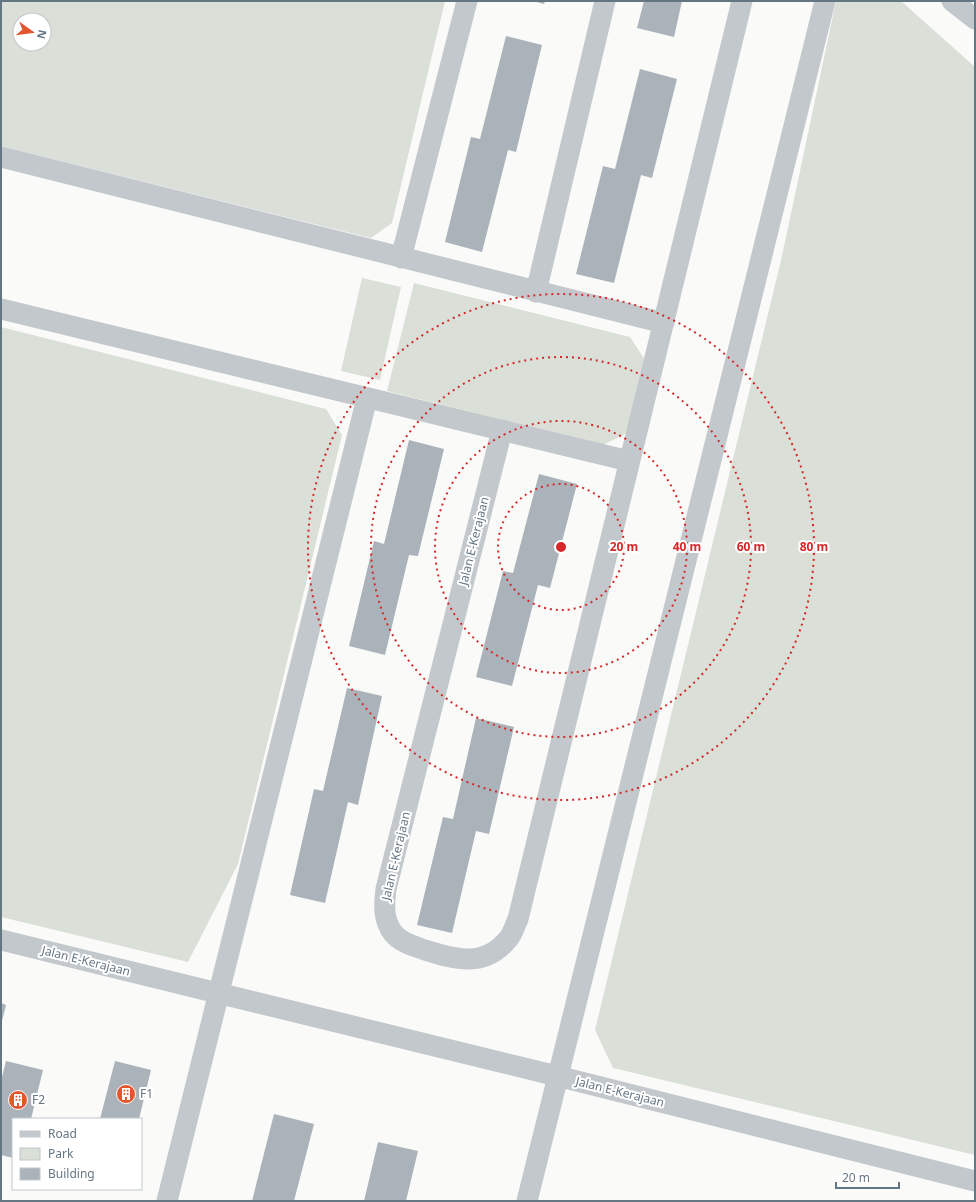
<svg xmlns="http://www.w3.org/2000/svg" width="976" height="1202" font-family="'Noto Sans',sans-serif">
<style>
.green{fill:#dadfd7;fill-rule:evenodd}
.building{fill:#aab3b9}
.lines{fill:none;stroke-linecap:round;stroke-linejoin:round}
.minor{stroke:#c3c8cc;stroke-width:21}
.ring{fill:none;stroke:#d62828;stroke-width:2;stroke-dasharray:2 4}
.labels{text-anchor:middle;stroke-width:4;stroke-linejoin:round;paint-order:stroke}
.street-label{font-size:12px;fill:#657683;stroke:#fff}
.poi-label{font-size:12px;fill:#657683;stroke:#fff;text-anchor:start}
.centre{fill:#d62828;stroke:#fff;stroke-width:2}
.ring-label{font-size:12px;text-anchor:middle;font-weight:bold;fill:#d62828;stroke:#fff;stroke-width:4;stroke-linejoin:round;paint-order:stroke}
</style>
<rect width="100%" height="100%" fill="#fafaf8"/>
<path class="green" d="M1,1H445L392,223L371,238L1,146ZM20,20H44V44H20Z
M836,1H901L975,67V1155L613,1068L595,1030L782,256Z
M362,278L401,287L380,380L341,371Z
M414,283L630,337L645,360L627,433L603,445L387,391Z
M1,327L326,409L342,435L238,864L188,962L1,917Z"/>
<path class="building" d="M533,1H545L544,4Z
M644,1H682L674,37L637,28Z
M506,36L542,45L516,152L508,150L482,252L445,242L471,137L480,139Z
M640,69L677,79L652,178L641,175L614,283L576,274L603,166L615,169Z
M409,440L444,449L418,556L409,555L385,655L349,646L374,541L384,544Z
M539,474L577,484L550,588L538,585L512,686L476,677L503,571L513,573Z
M347,688L382,696L358,805L348,802L325,903L290,895L314,789L323,791Z
M476,718L514,727L489,834L476,831L452,933L417,925L443,817L453,819Z
M1,1003L6,1005L2,1021H1Z
M6,1061L43,1070L31,1119H13V1158L1,1155V1081Z
M115,1061L151,1070L139,1119H100Z
M274,1114L314,1124L294,1201H252Z
M378,1142L418,1151L406,1201H364Z"/>
<g class="lines">
<path class="minor" d="M952,1L975,19
M1,157L664,323
M401,258L467,1
M536,292L605,1
M1,309L629,461
M502,430L386,889C384,905 383,920 393,933C401,943 414,946 425,950C457,960 485,968 509,938C513,933 515,925 518,919L742,1
M1,940L557,1076L975,1181
M167,1201L367,398
M527,1201L825,1"/>
</g>
<g class="ring">
<circle cx="561" cy="547" r="63"/>
<circle cx="561" cy="547" r="126"/>
<circle cx="561" cy="547" r="190"/>
<circle cx="561" cy="547" r="253"/>
</g>
<defs>
<g id="building-disc" transform="scale(1)"><circle r="9.5" fill="#e4572e" stroke="#fff"/><path d="M-4-6H4V6H1V3H-1V6H-4ZM-2.5-4.3h1.7v1.8h-1.7ZM.8-4.3h1.7v1.8H.8ZM-2.5-1h1.7V.8h-1.7ZM.8-1h1.7V.8H.8Z" fill="#fff"/></g>
</defs>
<g fill-rule="evenodd">
<use href="#building-disc" x="126" y="1094"/>
<use href="#building-disc" x="18" y="1100"/>
</g>
<g class="labels">
<g class="street-label">
<text transform="translate(474 541) rotate(-76)" y="4">Jalan E-Kerajaan</text>
<text transform="translate(396 856) rotate(-77)" y="4">Jalan E-Kerajaan</text>
<text transform="translate(86 961) rotate(14)" y="4">Jalan E-Kerajaan</text>
<text transform="translate(620 1092) rotate(14)" y="4">Jalan E-Kerajaan</text>
</g>
<g class="poi-label">
<text x="140" y="1098">F1</text>
<text x="32" y="1104">F2</text>
</g>
</g>
<circle cx="561" cy="547" r="6" class="centre"/>
<g class="ring-label">
<text x="624" y="551">20 m</text>
<text x="687" y="551">40 m</text>
<text x="751" y="551">60 m</text>
<text x="814" y="551">80 m</text>
</g>
<rect width="976" height="1202" fill="none" stroke="#657683" stroke-width="4"/>
<rect x="12" y="1118" width="130" height="72" fill="#ffffff" stroke="#c1c8cd"/>
<rect x="20" y="1131" width="20" height="6" fill="#c3c8cc" stroke="#c1c8cd"/>
<text x="48" y="1138" font-size="12" fill="#657683">Road</text>
<rect x="20" y="1148" width="20" height="12" fill="#dadfd7" stroke="#c1c8cd"/>
<text x="48" y="1158" font-size="12" fill="#657683">Park</text>
<rect x="20" y="1168" width="20" height="12" fill="#aab3b9" stroke="#c1c8cd"/>
<text x="48" y="1178" font-size="12" fill="#657683">Building</text>
<g transform="translate(32 32) rotate(104)"><circle r="19" fill="#ffffff" stroke="#c1c8cd"/>
<path d="M0-3L7 15L0 10L-7 15Z" fill="#e4572e"/>
<text y="-6" font-size="11" font-weight="bold" text-anchor="middle" fill="#657683">N</text>
</g>
<path d="M836 1182v6h63v-6" fill="none" stroke="#657683" stroke-width="2"/>
<text x="842" y="1182" font-size="12" fill="#657683" stroke="#ffffff" stroke-width="3" paint-order="stroke">20 m</text>
</svg>
